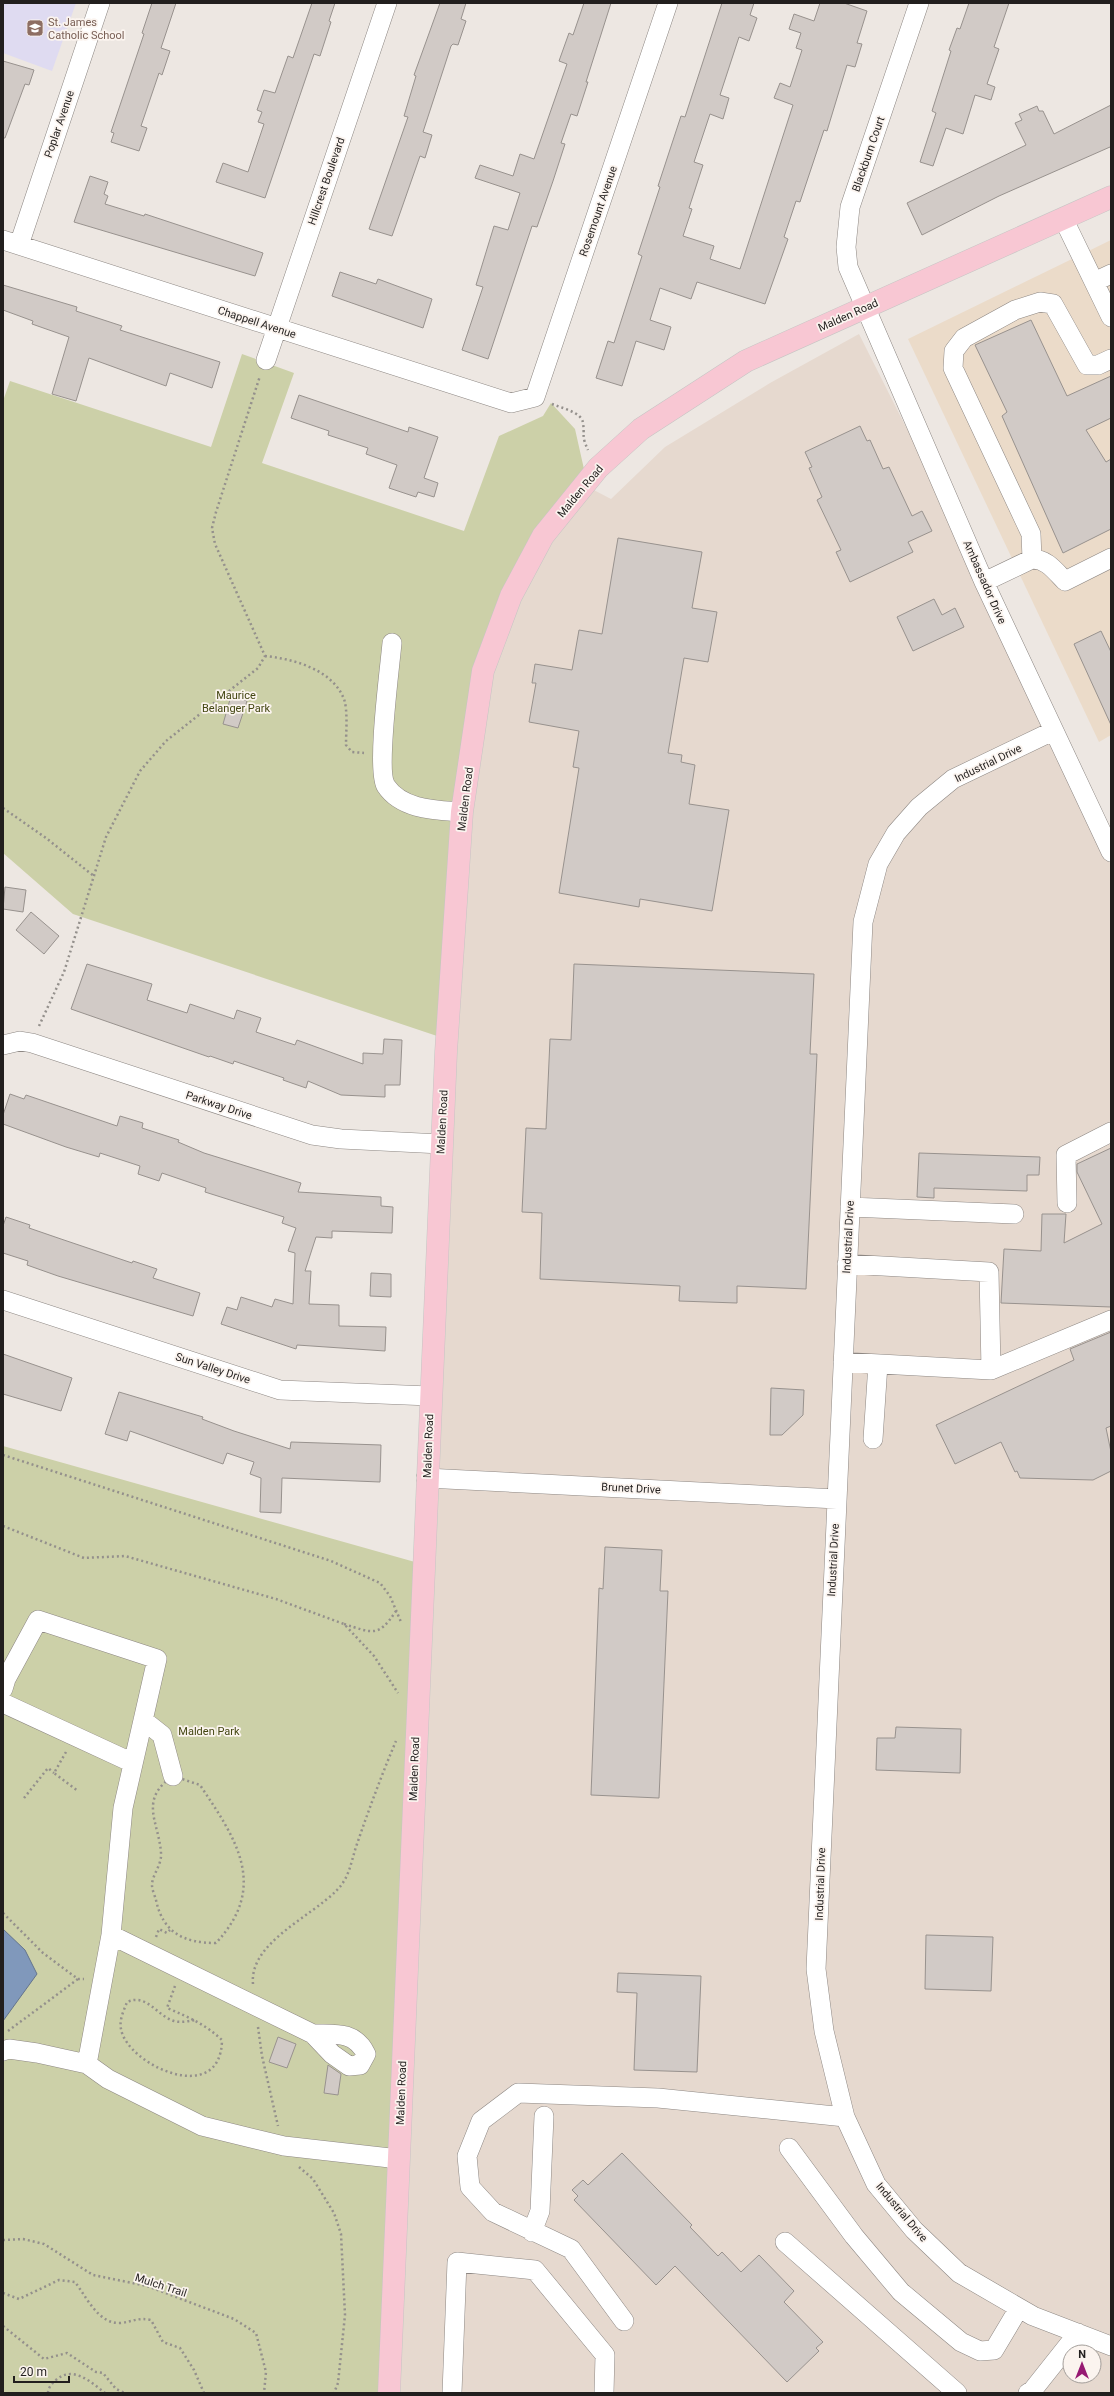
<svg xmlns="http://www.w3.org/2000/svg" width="1114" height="2396" font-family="Roboto,sans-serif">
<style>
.commercial{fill:#ebdbc9}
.built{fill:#e6d9cf;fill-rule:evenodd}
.education{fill:#dfdbf1}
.green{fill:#ccd0a8}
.water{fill:#8098bb;stroke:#64748c}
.building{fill:#d1cac6;stroke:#98928e}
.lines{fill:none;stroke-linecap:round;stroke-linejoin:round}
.minor-casing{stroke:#8d8783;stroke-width:20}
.major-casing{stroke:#c6c5c4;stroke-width:23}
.path{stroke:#94908c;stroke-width:2.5;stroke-dasharray:2 3;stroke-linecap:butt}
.minor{stroke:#fff;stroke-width:19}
.major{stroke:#f8c7d3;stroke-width:22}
.labels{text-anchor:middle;stroke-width:3.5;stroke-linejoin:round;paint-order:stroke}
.education-label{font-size:11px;fill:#785e54;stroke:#fbf4ef;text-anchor:start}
.street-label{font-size:11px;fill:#221f1e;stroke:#fbf4ef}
.park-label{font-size:11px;fill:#434612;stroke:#fbf4ef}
</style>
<rect width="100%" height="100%" fill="#ede7e2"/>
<path class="commercial" d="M1111,240V735L1099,742L908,339Z"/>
<path class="built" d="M859,334L1111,834V2393H387L468,721L533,554L588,487L611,499L665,447L770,383ZM1070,2352H1094V2376H1070Z"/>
<path class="education" d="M3,3H76L52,71L3,53Z"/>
<path class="green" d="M242,354L294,373L262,463L464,531L499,436L543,416L551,403L575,429L588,487L533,554L492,644L446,1039L73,914L3,853V401L10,381L211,447Z
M3,1446L422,1564L387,2393H3Z"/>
<path class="water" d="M3,1929L25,1950L37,1974L3,2021Z"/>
<path class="building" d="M152,3H176L161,48L170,51L162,75L159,73L141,126L147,128L139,151L111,142L114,133L111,132L144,34L142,33Z
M312,3H335L329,21L331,22L320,56L314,54L265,198L216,182L223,163L248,172L264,124L258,122L262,112L257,110L264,90L275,93L288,56L293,58Z
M440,3H466L461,19L466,21L458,45L453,44L451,46L423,132L432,135L425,158L420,156L392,236L369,229L408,117L404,116L416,76L414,75Z
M584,3H611L586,82H588L577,116L571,114L561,143L565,144L553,181L537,227L532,226L488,359L462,350L483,287L476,285L494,226L508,230L520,193L475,178L480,165L513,176L520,154L534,159L567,64L559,61L569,33L573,35Z
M722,3H754L750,15L757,18L749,41L739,37L720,95L729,98L723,119L710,114L694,162L703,165L689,208L692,209L683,236L714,246L710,259L740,269L793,105L774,98L780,83L790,87L802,50L796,48L801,33L789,29L794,14L814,21L820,3H844L867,11L857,43L862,44L855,67L847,65L827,131L824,130L800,202L796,201L784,237L788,239L765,304L697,282L691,299L660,288L650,320L671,327L664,350L636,341L622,386L596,378L608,341L614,343L642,256L638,254L660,187L658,186L681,116L685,117Z
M969,3H1009L994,47L999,49L987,84L995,87L991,100L975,95L963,134L946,128L933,166L920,162L936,113L932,111L951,51L949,50L957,28L960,29Z
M3,61L34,70L29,85L25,84L5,138H3Z
M1111,105V149L1110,147L999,196L922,235L907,203L1026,145L1015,123L1022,120L1019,114L1037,106L1039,111H1043L1054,134Z
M90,176L108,182L104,194L108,196L105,204L144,216L145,214L263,253L255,276L74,222Z
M340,272L376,284L378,279L432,299L423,328L332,296Z
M3,285L77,307L76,311L122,326L120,330L220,362L212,388L170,373L166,386L89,358L76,401L52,394L69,337L32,324L33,321L3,310Z
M1031,320L1067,396L1111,376V418L1086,430L1106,462L1111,459V529L1063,553L1002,416L1007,412L975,345Z
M299,395L408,432L409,427L438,437L424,478L438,483L434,497L418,492L416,497L389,488L397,465L366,454L368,448L328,435L329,431L291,418Z
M860,426L867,441L870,440L883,469L889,467L912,516L922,511L932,531L908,542L913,552L850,582L836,552L841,550L817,500L822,497L809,468L812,467L805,452Z
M618,538L702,552L692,608L717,612L708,662L684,658L668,753L682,755L681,762L695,765L689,804L729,810L712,911L640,899L639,907L559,893L579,768L573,767L579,731L529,722L536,683H532L535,664L572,670L579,630L602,634Z
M934,599L942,615L955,608L964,627L913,651L897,617Z
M1101,631L1111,652V725L1074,644Z
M231,696L247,701L238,728L223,724Z
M5,887L26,890L23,912L3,909Z
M31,912L59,936L44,954L16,930Z
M87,964L152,984L147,1000L187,1013L190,1004L234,1019L237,1010L261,1018L256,1032L295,1045L297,1040L363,1064V1053L383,1054L384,1039L402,1040L400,1085H385V1097L341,1095L308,1081L306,1088L283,1080L284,1078L234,1061L233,1064L210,1056L209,1057L71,1009Z
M574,964L814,974L810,1054H817L806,1289L737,1286V1303L679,1301L680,1286L540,1279L542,1213L522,1212L526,1128L546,1129L550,1039L571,1040Z
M10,1094L24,1099L26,1095L117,1126L120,1116L143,1123L142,1128L179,1140L178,1142L204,1153L301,1183L298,1192L381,1197V1206L393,1207L392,1233L332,1231V1238L316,1237L305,1271H311L309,1304L339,1305V1326L386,1327L385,1351L297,1345L296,1349L221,1324L227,1307L237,1310L241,1297L272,1307L275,1299L293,1304L295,1253L288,1251L296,1228L282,1223L284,1217L205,1192L206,1188L162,1173L159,1181L138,1174L140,1166L100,1153L99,1157L66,1147L3,1124V1115Z
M1111,1148V1307L1001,1303L1004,1249L1041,1251L1042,1214H1066L1064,1243L1102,1224L1077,1172V1164Z
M919,1153L1040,1157L1039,1175H1027V1191L934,1188V1198L917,1197Z
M6,1217L30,1225L29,1228L61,1239L132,1263L133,1261L157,1269L153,1278L200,1293L193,1316L58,1276L27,1265L28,1261L3,1253V1226Z
M371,1273L391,1274V1297L370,1296Z
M1111,1332V1426L1106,1428L1111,1452V1471L1093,1480L1020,1478L1017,1471L1015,1472L1001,1442L955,1464L936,1425L1074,1360L1070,1349Z
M3,1354L72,1378L61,1411L3,1394Z
M771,1388L804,1390L803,1415L782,1435H770Z
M119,1392L203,1417L202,1419L234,1431L290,1449L291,1442L381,1445L380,1482L282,1478L281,1513L260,1512L261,1478L250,1474L254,1462L227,1453L223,1464L130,1431L127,1441L105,1434Z
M605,1547L662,1550L660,1591H668L659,1798L591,1795L599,1588L603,1589Z
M896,1727L961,1729L960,1773L876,1770L877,1738H895Z
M926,1935L993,1937L991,1991L925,1989Z
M618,1973L701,1976L697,2072L634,2070L637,1993L617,1992Z
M278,2037L296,2044L287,2068L269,2062Z
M328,2065L341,2074L338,2095L324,2093Z
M622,2153L692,2225L690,2227L718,2256L722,2252L741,2272L759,2255L794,2291L784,2302L823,2342L816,2348L819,2351L787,2382L675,2266L656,2285L574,2200L578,2196L572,2190L583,2180L588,2185Z"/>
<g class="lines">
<g class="minor-casing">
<path id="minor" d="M919,3L850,207L846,247L848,267L984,582L1111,852
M1063,218L1111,317
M3,240L511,403L535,397L668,3
M19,245L100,3
M1094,282L1111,274
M266,360L387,3
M1032,559L1031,534L953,368L954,351L964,338L1015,310L1040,302L1053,304L1087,365H1098L1111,359
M984,582L1032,559C1047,559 1055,571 1065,581L1111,558
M392,643C390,666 376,771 386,786C402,810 436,810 462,812
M1053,731L953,779L919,807L896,833L878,864L863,922L816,1969L824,2031L845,2117L876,2184L914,2230L959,2273L1033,2316L1111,2346
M3,1045L20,1041L32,1043L312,1135L341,1139L441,1144
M1067,1203L1066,1155L1111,1132
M850,1207L1014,1214
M847,1264L989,1272L991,1370
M3,1300L280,1390L430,1396
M843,1362L991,1370L1111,1320
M873,1439L878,1364
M426,1478L837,1499
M3,1689L6,1679L38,1620L157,1659L123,1808L111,1935L87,2064
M3,1703L133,1763
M143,1720L162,1735L173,1776
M111,1935L313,2034L332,2054L349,2066L360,2065L366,2054C355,2031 335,2034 313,2034
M3,2051L9,2049L37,2053L87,2064L108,2079L202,2126L284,2146L399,2159
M789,2148L854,2236L901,2292L961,2342L980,2351L994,2350L1019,2308
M532,2232L540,2211L544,2116
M785,2242L957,2393
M624,2321L571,2249L493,2212L470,2187L467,2156L481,2121L518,2093L658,2098L845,2117
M452,2393L457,2262L535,2270L605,2355L604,2393
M1028,2393L1032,2391L1078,2333"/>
</g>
<g class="major-casing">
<path id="major" d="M389,2393L446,1052L462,812L483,671L511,596L543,536L598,468L641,429L746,361L1111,197"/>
</g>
<path class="path" d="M552,404C561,408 582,412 583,423C585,436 581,435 588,450
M265,656C293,659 332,669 344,699C348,711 346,732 346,745L352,752L364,753
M3,808L46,838L95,877
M39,1026L64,972L106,837L140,771L166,741L258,668L265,656L215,544L212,528L216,512L260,376
M3,1455L331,1561L380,1583L390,1596L401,1622
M3,1526L84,1558L125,1556L276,1599L344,1624L374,1656L398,1693
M344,1624C373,1633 378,1638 396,1611
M66,1752L54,1773L78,1791
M173,1776L200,1785C236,1839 269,1886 216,1943C184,1943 163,1933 156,1900C155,1896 152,1890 152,1885C152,1875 162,1865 161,1853C159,1822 138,1800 173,1776Z
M24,1798L48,1768L54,1773
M3,1913L43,1953L78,1979H84
M156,1937L159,1929L167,1933L170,1930
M253,1984C249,1943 311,1917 337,1890C350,1877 351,1861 357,1844C369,1809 382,1774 396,1741
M175,1986L167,2008C188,2017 205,2024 222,2040C221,2108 127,2065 121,2029C119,2020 124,2010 127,2002C147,1993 157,2016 174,2021C181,2023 189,2021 196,2020
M258,2027L262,2056L278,2126
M8,2031L78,1979
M299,2167L313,2179L334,2213L341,2234L345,2315L338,2383L334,2393
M3,2240L23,2239L44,2244L93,2275L147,2286L234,2319L256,2333L266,2372L264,2393
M3,2293L19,2299L59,2280L75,2282C86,2296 98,2324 120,2323C132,2322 138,2317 151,2320L163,2342L180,2348L194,2370L204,2393
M3,2326L44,2359L67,2353L96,2372L103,2373L116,2389L125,2393
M48,2393C48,2388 52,2383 56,2380C73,2365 91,2382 105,2393"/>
<use href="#minor" class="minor"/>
<use href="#major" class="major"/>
</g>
<defs>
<g id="school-square" transform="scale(0.9)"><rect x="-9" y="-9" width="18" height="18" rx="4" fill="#8d6e63" stroke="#fbf4ef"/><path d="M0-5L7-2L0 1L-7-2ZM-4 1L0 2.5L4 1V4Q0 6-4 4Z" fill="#fff"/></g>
</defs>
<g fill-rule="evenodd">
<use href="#school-square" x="35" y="28"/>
</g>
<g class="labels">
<g class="education-label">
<text x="48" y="26">St. James<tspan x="48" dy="13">Catholic School</tspan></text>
</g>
<g class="street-label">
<text transform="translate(59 124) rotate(-71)" y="4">Poplar Avenue</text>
<text transform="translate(868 154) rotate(-71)" y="4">Blackburn Court</text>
<text transform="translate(326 181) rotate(-71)" y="4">Hillcrest Boulevard</text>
<text transform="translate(598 211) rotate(-71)" y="4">Rosemount Avenue</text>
<text transform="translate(848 315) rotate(-24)" y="4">Malden Road</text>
<text transform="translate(257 322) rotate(18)" y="4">Chappell Avenue</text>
<text transform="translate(580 491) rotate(-50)" y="4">Malden Road</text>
<text transform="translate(985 582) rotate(66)" y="4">Ambassador Drive</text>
<text transform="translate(988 763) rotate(-26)" y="4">Industrial Drive</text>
<text transform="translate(465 799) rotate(-83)" y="4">Malden Road</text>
<text transform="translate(219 1105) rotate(18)" y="4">Parkway Drive</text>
<text transform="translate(442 1122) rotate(-87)" y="4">Malden Road</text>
<text transform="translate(848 1237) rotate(-87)" y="4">Industrial Drive</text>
<text transform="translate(213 1368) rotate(18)" y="4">Sun Valley Drive</text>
<text transform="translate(428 1446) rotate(-88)" y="4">Malden Road</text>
<text transform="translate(631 1488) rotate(3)" y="4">Brunet Drive</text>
<text transform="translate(833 1560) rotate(-87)" y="4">Industrial Drive</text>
<text transform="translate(414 1769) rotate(-88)" y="4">Malden Road</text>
<text transform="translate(820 1884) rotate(-88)" y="4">Industrial Drive</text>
<text transform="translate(401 2093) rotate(-88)" y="4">Malden Road</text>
<text transform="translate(902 2212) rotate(50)" y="4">Industrial Drive</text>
<text transform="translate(161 2285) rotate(18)" y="4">Mulch Trail</text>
</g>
<g class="park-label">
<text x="236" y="699">Maurice<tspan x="236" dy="13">Belanger Park</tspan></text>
<text x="209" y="1735">Malden Park</text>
</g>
</g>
<rect width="1114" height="2396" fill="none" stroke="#221f1e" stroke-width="8"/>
<g transform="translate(1082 2364)"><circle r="19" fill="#fbf4ef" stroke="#a49f9b"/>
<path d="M0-3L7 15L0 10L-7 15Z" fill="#971a73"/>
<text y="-6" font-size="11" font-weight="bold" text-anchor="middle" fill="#221f1e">N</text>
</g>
<path d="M14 2376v6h55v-6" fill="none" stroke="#221f1e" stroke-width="2"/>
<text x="20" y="2376" font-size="12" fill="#221f1e" stroke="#fbf4ef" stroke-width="3" paint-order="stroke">20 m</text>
</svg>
